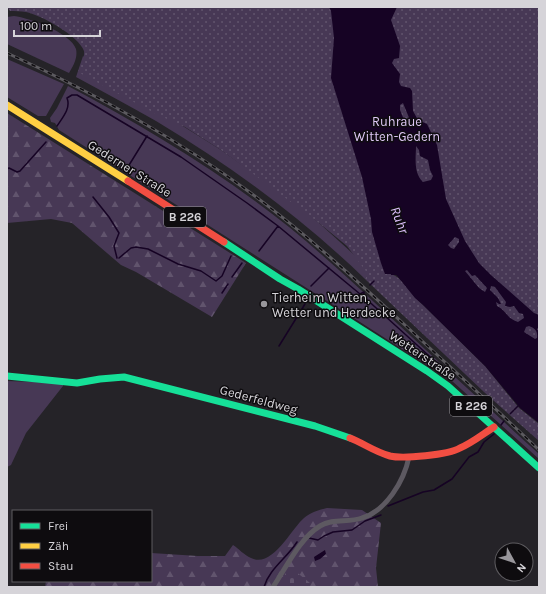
<svg xmlns="http://www.w3.org/2000/svg" width="546" height="594" font-family="Karla,sans-serif">
<style>
.grass{fill:#473855}
.forest{fill:url(#forest-firs)}
.cemetery{fill:url(#cemetery-stones)}
.park{fill:url(#park-dots)}
.water{fill:#160324;fill-rule:evenodd}
.lines{fill:none;stroke-linecap:round;stroke-linejoin:round}
.stream{stroke:#160324;stroke-width:1.5}
.street{stroke:#5d5961;stroke-width:5}
.fast{stroke:#16e098;stroke-width:7}
.slow{stroke:#ffcf43;stroke-width:7}
.jam{stroke:#f24e42;stroke-width:7}
.rail-casing{stroke:#5c5a5f;stroke-width:3}
.rail{stroke:#0e0c0f;stroke-width:1.5;stroke-dasharray:4.5;stroke-linecap:butt}
.poi-dot{fill:#98969b;stroke:#0e0c0f;stroke-width:1.5}
.labels{text-anchor:middle;stroke-width:3;stroke-linejoin:round;paint-order:stroke}
.shield{fill:#0e0c0f;stroke:#9a989c;stroke-width:1}
.shield-label{font-size:12px;font-weight:bold;fill:#d6d4d9}
.park-label{font-size:13px;fill:#dfc8f6;stroke:#0e0c0f}
.street-label{font-size:13px;fill:#d6d4d9;stroke:#0e0c0f}
.poi-label{font-size:13px;fill:#d6d4d9;stroke:#0e0c0f;text-anchor:start}
.water-label{font-size:14px;font-style:italic;fill:#dbbdfa;stroke:#0e0c0f}
</style>
<defs>
<pattern id="forest-firs" width="22" height="20" patternUnits="userSpaceOnUse"><rect width="22" height="20" fill="#473855"/><path d="M5 1l3.5 6h-7zM16 11l3.5 6h-7z" fill="#61546d"/></pattern>
<pattern id="cemetery-stones" width="16" height="16" patternUnits="userSpaceOnUse"><rect width="16" height="16" fill="#473855"/><path d="M2 7V4a2 2 0 0 1 4 0v3zM10 15v-3a2 2 0 0 1 4 0v3z" fill="#61546d"/></pattern>
<pattern id="park-dots" width="8" height="8" patternUnits="userSpaceOnUse"><rect width="8" height="8" fill="#473855"/><path d="M2 2h.1M6 6h.1" fill="none" stroke="#61546d" stroke-width="1.8" stroke-linecap="round"/></pattern>
</defs>
<rect width="100%" height="100%" fill="#252328"/>
<path class="grass" d="M14,16C30,18 71,33 76,49C78,58 73,66 69,73L7,44V17Z
M83,56L103,76L221,150L291,200L319,223L372,271L365,279C302,218 231,166 156,121C130,106 103,92 76,77Z
M7,59L64,84L46,116H38L7,97Z
M68,86C145,127 220,172 289,227C327,258 363,292 399,325C445,368 492,411 539,454V459L433,364L430,367L360,322L59,130L55,123L51,122L50,118L57,108Z
M7,381L63,383V386L26,433L11,465L7,467Z"/>
<path class="forest" d="M7,113L246,263L212,317L136,272L121,265L72,223L51,219L7,223Z
M327,508L362,510L381,523L376,568L378,587H307L309,583L284,587H45L46,581H151V553L198,556H225L233,545C239,549 244,555 251,558C272,569 292,528 304,518C311,512 319,510 327,508Z"/>
<path class="cemetery" d="M290,567L310,583L307,587C298,587 284,590 280,582Z"/>
<path class="park" d="M7,7H539V344L521,331L466,275L442,242L385,274C400,271 411,295 422,304L485,366L519,408L539,424V441L484,392L365,279L368,274L347,246L319,223L221,150L185,127L158,115L78,72C80,67 85,57 84,51C79,36 41,15 26,12C21,11 15,11 10,11Z"/>
<path class="water" d="M329,7H397L391,20L400,46L399,58L394,59L392,63L400,74L399,82L401,86L410,88L412,91L413,111L418,120L427,124L437,145L446,199L465,241L479,263L492,276L534,313L539,315V327L537,329L539,332V423L520,408L485,366L422,304L415,298L398,277L396,275H391V274H385L381,263L372,232L371,219L362,177L331,78L334,38L331,11ZM403,103L410,120V122L404,120L400,110V105ZM416,146L419,150L420,156L428,160L430,170L433,176L431,180L423,182C413,173 416,157 416,146ZM455,237L459,239V242L454,249L451,248L448,245ZM467,270L472,276L475,275L487,288L485,292L479,288L465,271ZM491,286L495,287L506,302L505,306L510,307L514,306L519,313L523,314L524,318L518,322C507,319 506,310 497,306L496,302L499,304H501L498,298L490,290ZM529,326C535,328 538,331 537,338L535,339L524,332L526,327Z
M325,550L326,554L320,559L315,561L314,557Z"/>
<g class="lines">
<path class="stream" d="M57,126C63,117 71,108 67,98L72,95H77L181,157L247,203L278,226L360,294L364,292V297L438,364
M7,169L9,168L17,172L20,171L46,142
M126,170L147,136
M93,197L109,217L119,233L114,246L117,258
M259,251L278,226
M119,258L131,248L136,247L148,249L178,264L201,271L216,281L222,276L231,256
M232,277L242,263
M370,285L374,281
M311,286L329,268
M222,293L228,284
M279,346L305,304
M510,414L519,405
M501,425L504,421
M388,506L423,492L434,490L452,479L469,457L478,452L484,442L494,434
M309,538L318,540L324,536L333,532L352,530L365,521L381,515
M264,587C269,569 287,558 297,542"/>
<path class="street" d="M273,587C286,568 300,538 320,526C333,518 348,523 362,518C386,511 404,481 409,457"/>
<path class="fast" d="M224,242L280,279L298,289L427,371L448,386L539,468
M7,376L77,383L100,379L124,377L315,426L350,438"/>
<path class="slow" d="M7,105L128,181"/>
<path class="jam" d="M128,181L224,242
M350,438C363,443 375,452 390,456C403,459 448,455 460,448C472,443 483,434 494,427"/>
<g class="rail-casing">
<path id="rail" d="M7,53C92,92 173,136 248,191C304,232 355,279 406,326C450,367 495,408 539,450"/>
</g>
<use href="#rail" class="rail"/>
</g>
<circle class="poi-dot" cx="264" cy="304" r="4"/>
<g class="labels">
<g class="shield">
<rect x="164" y="207" width="42" height="20" rx="3"/>
<rect x="450" y="396" width="42" height="20" rx="3"/>
</g>
<g class="shield-label">
<text x="185" y="221">B 226</text>
<text x="471" y="410">B 226</text>
</g>
<g class="park-label">
<text x="397" y="126">Ruhraue<tspan x="397" dy="15">Witten-Gedern</tspan></text>
</g>
<g class="street-label">
<text transform="translate(130 168) rotate(32)" y="5">Gederner Straße</text>
<text transform="translate(423 355) rotate(34)" y="5">Wetterstraße</text>
<text transform="translate(259 399) rotate(15)" y="5">Gederfeldweg</text>
</g>
<g class="poi-label">
<text x="272" y="302">Tierheim Witten,<tspan x="272" dy="15">Wetter und Herdecke</tspan></text>
</g>
<g class="water-label">
<text transform="translate(400 220) rotate(69)" y="5">Ruhr</text>
</g>
</g>
<rect width="546" height="594" fill="none" stroke="#d6d4d9" stroke-width="16"/>
<rect x="12" y="510" width="140" height="72" fill="#0e0c0f" stroke="#5e5c60"/>
<rect x="20" y="523" width="20" height="6" fill="#16e098" stroke="#5e5c60"/>
<text x="48" y="530" font-size="12" fill="#d6d4d9">Frei</text>
<rect x="20" y="543" width="20" height="6" fill="#ffcf43" stroke="#5e5c60"/>
<text x="48" y="550" font-size="12" fill="#d6d4d9">Zäh</text>
<rect x="20" y="563" width="20" height="6" fill="#f24e42" stroke="#5e5c60"/>
<text x="48" y="570" font-size="12" fill="#d6d4d9">Stau</text>
<g transform="translate(514 562) rotate(130)"><circle r="19" fill="#0e0c0f" stroke="#5e5c60"/>
<path d="M0-3L7 15L0 10L-7 15Z" fill="#98969b"/>
<text y="-6" font-size="11" font-weight="bold" text-anchor="middle" fill="#d6d4d9">N</text>
</g>
<path d="M14 30v6h86v-6" fill="none" stroke="#d6d4d9" stroke-width="2"/>
<text x="20" y="30" font-size="12" fill="#d6d4d9" stroke="#0e0c0f" stroke-width="3" paint-order="stroke">100 m</text>
</svg>
